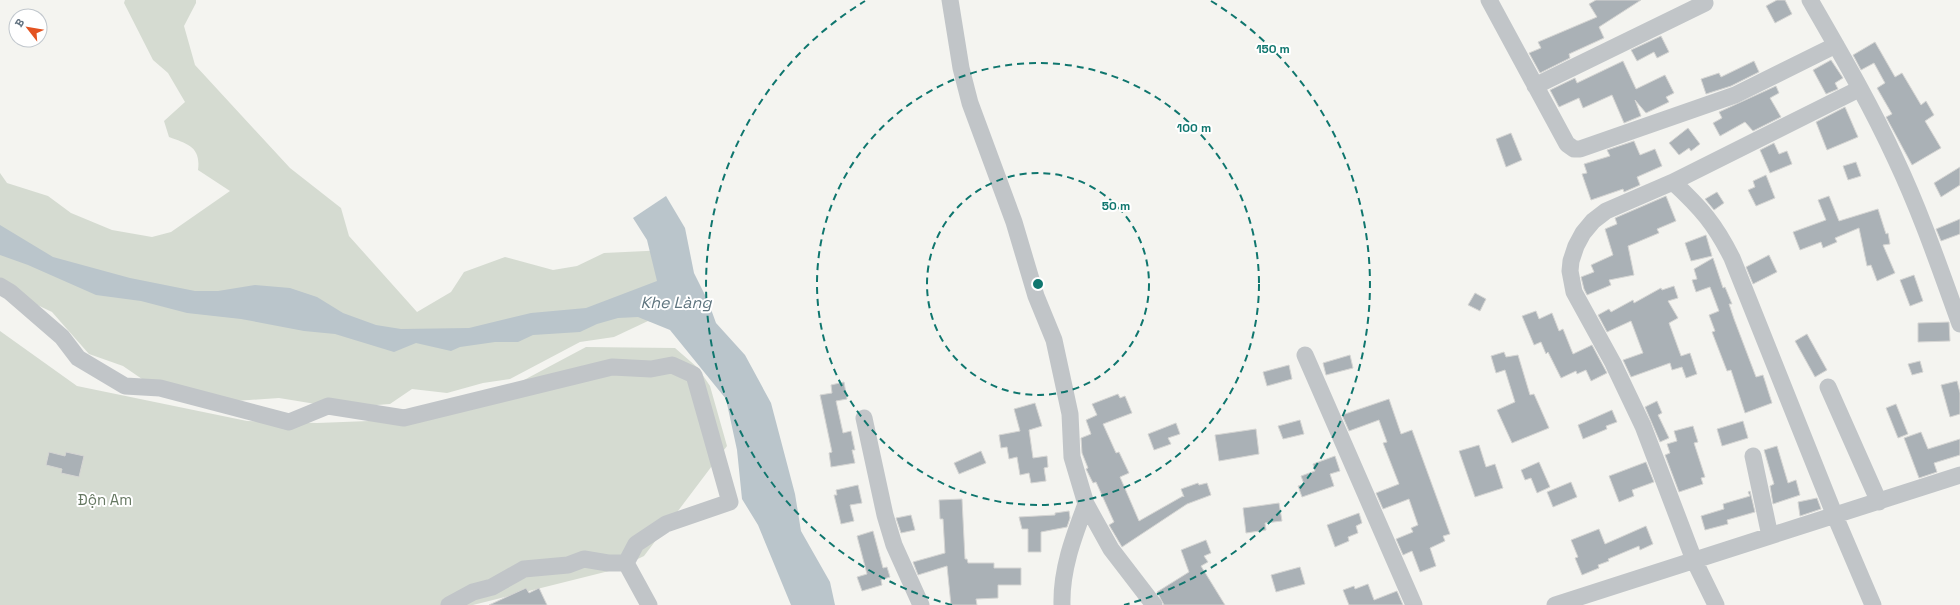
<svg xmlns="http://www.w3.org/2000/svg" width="1960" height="605" font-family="'Space Grotesk',sans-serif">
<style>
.green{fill:#d5dbd1}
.water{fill:#bac5cb}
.building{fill:#aab1b6;stroke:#d5d5d3}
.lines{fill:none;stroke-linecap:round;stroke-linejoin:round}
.minor{stroke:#c1c5c8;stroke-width:17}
.ring{fill:none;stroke:#0f766e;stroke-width:2;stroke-dasharray:7 5}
.labels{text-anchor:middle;stroke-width:4;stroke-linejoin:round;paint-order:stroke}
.park-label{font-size:15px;fill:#667862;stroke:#fff}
.water-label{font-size:16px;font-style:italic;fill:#5f757f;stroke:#fff}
.centre{fill:#0f766e;stroke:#fff;stroke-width:2}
.ring-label{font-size:12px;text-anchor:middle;font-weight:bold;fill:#0f766e;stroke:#fff;stroke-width:4;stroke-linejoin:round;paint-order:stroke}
</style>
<rect width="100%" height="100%" fill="#f4f4f0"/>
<path class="green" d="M125,0H196V3L184,26L195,65L290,168L341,208L349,236L417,312L451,292L464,272L505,257L553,270L577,266L604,253L667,250L711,336L648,321L614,337L580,342L510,379L483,383L447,393L412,389L390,404L364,406H328L279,398L222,402L142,379L123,366L89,354L52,312L10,292L0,281V173L7,183L48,196L71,213L112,230L152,237L171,232L230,191L198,170C201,147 188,144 169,137L164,121L185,102L168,73L153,60L124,3Z
M0,331L77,386L247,421L317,423L395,420L507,389L586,347L675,348L698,368L710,386L727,446L644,556L617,569L473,605H0Z"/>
<path class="water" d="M666,196L685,228L694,273L708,301L716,323L745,355L771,403L795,494L801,531L830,582L835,605H791L758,525L742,499L737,450L726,399L670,330L638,317L618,318L597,324L580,332L533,335L518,342H495L460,347L451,351L416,343L394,352L335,334L304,331L241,319L187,313L141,301L96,295L28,265L0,255V225L53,257L130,278L195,291H218L255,285L290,288L317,297L343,313L376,325L401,329L469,328L531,313L586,308L657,281L647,240L633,218Z"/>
<path class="building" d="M1596,0H1641L1599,27L1604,38L1569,54L1570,58L1540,73L1529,53L1541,48L1538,42L1597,17L1589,4Z
M1777,0H1785L1792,14L1775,23L1766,6Z
M1661,36L1669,52L1657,58L1654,52L1637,61L1631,50Z
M1875,42L1895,77L1902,73L1921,105L1926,101L1934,115L1925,121L1941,148L1912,165L1886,117L1892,114L1877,88L1885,83L1874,63L1861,70L1853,55Z
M1831,60L1843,78L1835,83L1838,89L1826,94L1813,70Z
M1623,61L1636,89L1665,75L1674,93L1666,97L1669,102L1646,113L1635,100L1641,116L1624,123L1612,95L1583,108L1579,98L1559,107L1550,90L1575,78L1577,83Z
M1754,61L1759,72L1731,86L1706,94L1701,79L1719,73L1721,77Z
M1776,86L1779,93L1770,98L1781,117L1753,131L1745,122L1720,136L1713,123L1722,118L1719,112Z
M1845,107L1858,137L1827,150L1816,122Z
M1688,128L1700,144L1691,151L1689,148L1679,155L1669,143Z
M1511,133L1522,160L1506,167L1496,139Z
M1634,141L1640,155L1655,149L1662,166L1637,177L1640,185L1624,192L1623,189L1591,200L1582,174L1587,173L1584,164L1610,156L1607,150Z
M1774,143L1779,154L1787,151L1792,164L1770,173L1760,150Z
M1856,162L1861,176L1848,180L1843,166Z
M1960,167V185L1941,197L1934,183Z
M1766,175L1775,198L1756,206L1748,190L1755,187L1753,181Z
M1717,192L1724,203L1714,210L1705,199Z
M1666,196L1676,221L1657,229L1659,233L1628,246L1634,275L1609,280L1611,285L1587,295L1584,289L1581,277L1594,272L1591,265L1613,255L1605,229L1617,224L1615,218Z
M1829,196L1839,221L1878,209L1886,234L1888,233L1890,244L1883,245L1895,273L1877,281L1871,265L1867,266L1859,228L1835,238L1837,242L1823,248L1821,242L1800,250L1793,232L1826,220L1818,200Z
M1960,219V234L1941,241L1936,229Z
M1706,235L1712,256L1691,261L1685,243Z
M1769,255L1777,272L1753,284L1746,267Z
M1713,258L1723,288L1725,287L1732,304H1729L1734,319L1756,377L1763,375L1772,403L1745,413L1731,370L1727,371L1712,332L1715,331L1709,315L1719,311L1710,287L1696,292L1692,280L1697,279L1694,269Z
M1914,275L1923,301L1910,306L1900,280Z
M1674,286L1678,298L1668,301L1678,318L1669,323L1681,356L1690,353L1697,374L1686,378L1682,367L1672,370L1670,363L1631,377L1623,360L1643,353L1631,321L1607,332L1598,315L1609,309L1611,312L1633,300L1634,303L1661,288L1662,290Z
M1475,293L1486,299L1480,311L1468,305Z
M1536,311L1539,319L1552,313L1559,331L1563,329L1573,354L1592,345L1607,373L1591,381L1586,370L1577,374L1576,371L1561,378L1548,352L1546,354L1541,342L1534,345L1522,316Z
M1949,322L1950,341L1918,342V323Z
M1807,334L1827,370L1815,377L1795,341Z
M1504,352L1506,357L1518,355L1530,395L1534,394L1549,428L1512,443L1497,410L1515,402L1505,370L1496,373L1491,356Z
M1350,355L1353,368L1326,375L1323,363Z
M1920,361L1923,372L1912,375L1908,364Z
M1289,365L1292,379L1267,386L1263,372Z
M1957,381L1960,393V414L1950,417L1941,385Z
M844,382L847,399L836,401L843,433L851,431L855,450H852L855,463L831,467L829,453L832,452L820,395L832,393L831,385Z
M1118,394L1120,398L1125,396L1132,413L1103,424L1116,453L1119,452L1129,473L1120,477L1139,521L1183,496L1184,497L1181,489L1198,483L1199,485L1207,483L1211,495L1187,504L1122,547L1109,525L1114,522L1096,482L1093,483L1086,469L1088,468L1082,453L1081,438L1091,434L1086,420L1097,415L1092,404Z
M1389,399L1401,434L1412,430L1450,534L1443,536L1445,541L1430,548L1436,566L1420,572L1412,551L1403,555L1396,539L1413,532L1411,528L1418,525L1409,499L1383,509L1376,493L1399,484L1383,443L1387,442L1379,420L1349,431L1342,415Z
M1657,401L1662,413L1658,415L1669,438L1660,442L1645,407Z
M1035,403L1042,426L1029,430L1033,458L1047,456L1048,467L1044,468L1046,481L1031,483L1029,473L1020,475L1017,457L1009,459L1007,447L1001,448L999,435L1020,431L1014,409Z
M1896,404L1908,434L1898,438L1886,408Z
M1612,410L1617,422L1606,426L1607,429L1583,439L1578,425Z
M1300,420L1304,434L1283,439L1278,426Z
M1743,421L1748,438L1722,446L1717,429Z
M1176,423L1180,434L1168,438L1171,444L1154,450L1148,434Z
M1693,426L1698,442L1694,443L1705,477L1701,478L1703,484L1679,492L1665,455L1670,453L1667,444L1677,441L1674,431Z
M1256,429L1259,454L1219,461L1215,435Z
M1921,432L1928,449L1960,439V455L1934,463L1937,472L1919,478L1904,438Z
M1479,445L1486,467L1495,464L1503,488L1475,497L1459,451Z
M1777,446L1788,483L1796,480L1800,495L1773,504L1770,486L1774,484L1764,450Z
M981,451L986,463L959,474L954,463Z
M49,452L65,456L66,452L84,456L79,477L61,473L62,469L46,465Z
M1335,456L1340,471L1330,474L1334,486L1302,497L1298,486L1304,484L1301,476L1315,471L1313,464Z
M1539,462L1550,487L1537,493L1531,478L1525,480L1521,470Z
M1646,462L1654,482L1632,490L1634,496L1619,502L1609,476Z
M1571,482L1577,497L1553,507L1547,492Z
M858,485L862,503L850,505L854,521L841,524L834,495H837L836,490Z
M1750,491L1755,512L1727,520L1728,524L1705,530L1701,516L1724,509L1723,504L1750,496L1748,492Z
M1817,498L1821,509L1800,516L1798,502Z
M962,499L965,559H967L968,563H994V568H1021V585H998V598L976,599L977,605H951L947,566L918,575L913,562L945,553L943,519H940L939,500Z
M1279,503L1282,521L1265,523L1266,530L1246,533L1243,508Z
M1069,511L1070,518L1067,527L1041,532V552H1028V529H1022L1019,517L1055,515V513Z
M1359,513L1362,523L1356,526L1358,533L1348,537L1349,541L1335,547L1327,525Z
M911,515L915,530L901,533L896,518Z
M1646,526L1653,544L1640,550L1639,546L1608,559L1609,561L1598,565L1599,568L1582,575L1575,558L1578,557L1571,540L1599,529L1605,544Z
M873,531L883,568L887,567L890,577L881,580L882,585L862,591L857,577L867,574L857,536Z
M1206,540L1211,553L1204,556L1208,562L1201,566L1225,605H1164L1157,592L1189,572L1181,550Z
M1300,567L1305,584L1276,592L1271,575Z
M1368,584L1374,600L1397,591L1403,605H1349L1343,590L1354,586L1355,589Z
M526,588L529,593L539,588L547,605H489Z"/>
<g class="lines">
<path class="minor" d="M950,0L961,68L970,103L1014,222L1036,296L1054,340L1070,414L1072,457L1086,504L1111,549L1154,605
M1489,0L1567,144L1574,149H1580L1735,95L1836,45
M1810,0C1840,52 1871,105 1896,160C1921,213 1940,269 1960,324
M1535,86L1705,3
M1673,182C1701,208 1715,224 1732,258L1835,516L1873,605
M0,286L10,292L62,337L78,358L125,386L160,388L289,422L328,406L404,418L612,367L651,369L672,365L694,375L730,502L666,524L636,544L626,563
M1305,355L1414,605
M1828,387L1879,502
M864,418L885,515L894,545L921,605
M1753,456L1770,536
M449,605L473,592L492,587L524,569L568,565L584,559L608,563H626L649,605
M1062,605C1061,569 1074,536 1086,504
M1555,605L1960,475
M1716,605L1694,560L1643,426L1613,363L1574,292L1570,271L1571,261L1576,246L1583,233L1593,221L1606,211L1673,182L1859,89"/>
</g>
<g class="ring">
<circle cx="1038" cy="284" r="111"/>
<circle cx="1038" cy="284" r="221"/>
<path d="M952 605A332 332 0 0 1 865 1M1211 1A332 332 0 0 1 1124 605"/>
</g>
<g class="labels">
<g class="park-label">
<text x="105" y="505">Độn Am</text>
</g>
<g class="water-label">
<text x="676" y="308">Khe Làng</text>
</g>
</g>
<circle cx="1038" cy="284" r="6" class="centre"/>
<g class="ring-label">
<text x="1273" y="53">150 m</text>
<text x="1194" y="132">100 m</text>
<text x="1116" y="210">50 m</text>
</g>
<g transform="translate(28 28) rotate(301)"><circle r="19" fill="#ffffff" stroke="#c1c7cd"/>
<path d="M0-3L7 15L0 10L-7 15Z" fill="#e35321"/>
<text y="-6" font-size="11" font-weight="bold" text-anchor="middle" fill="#637381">B</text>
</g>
</svg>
